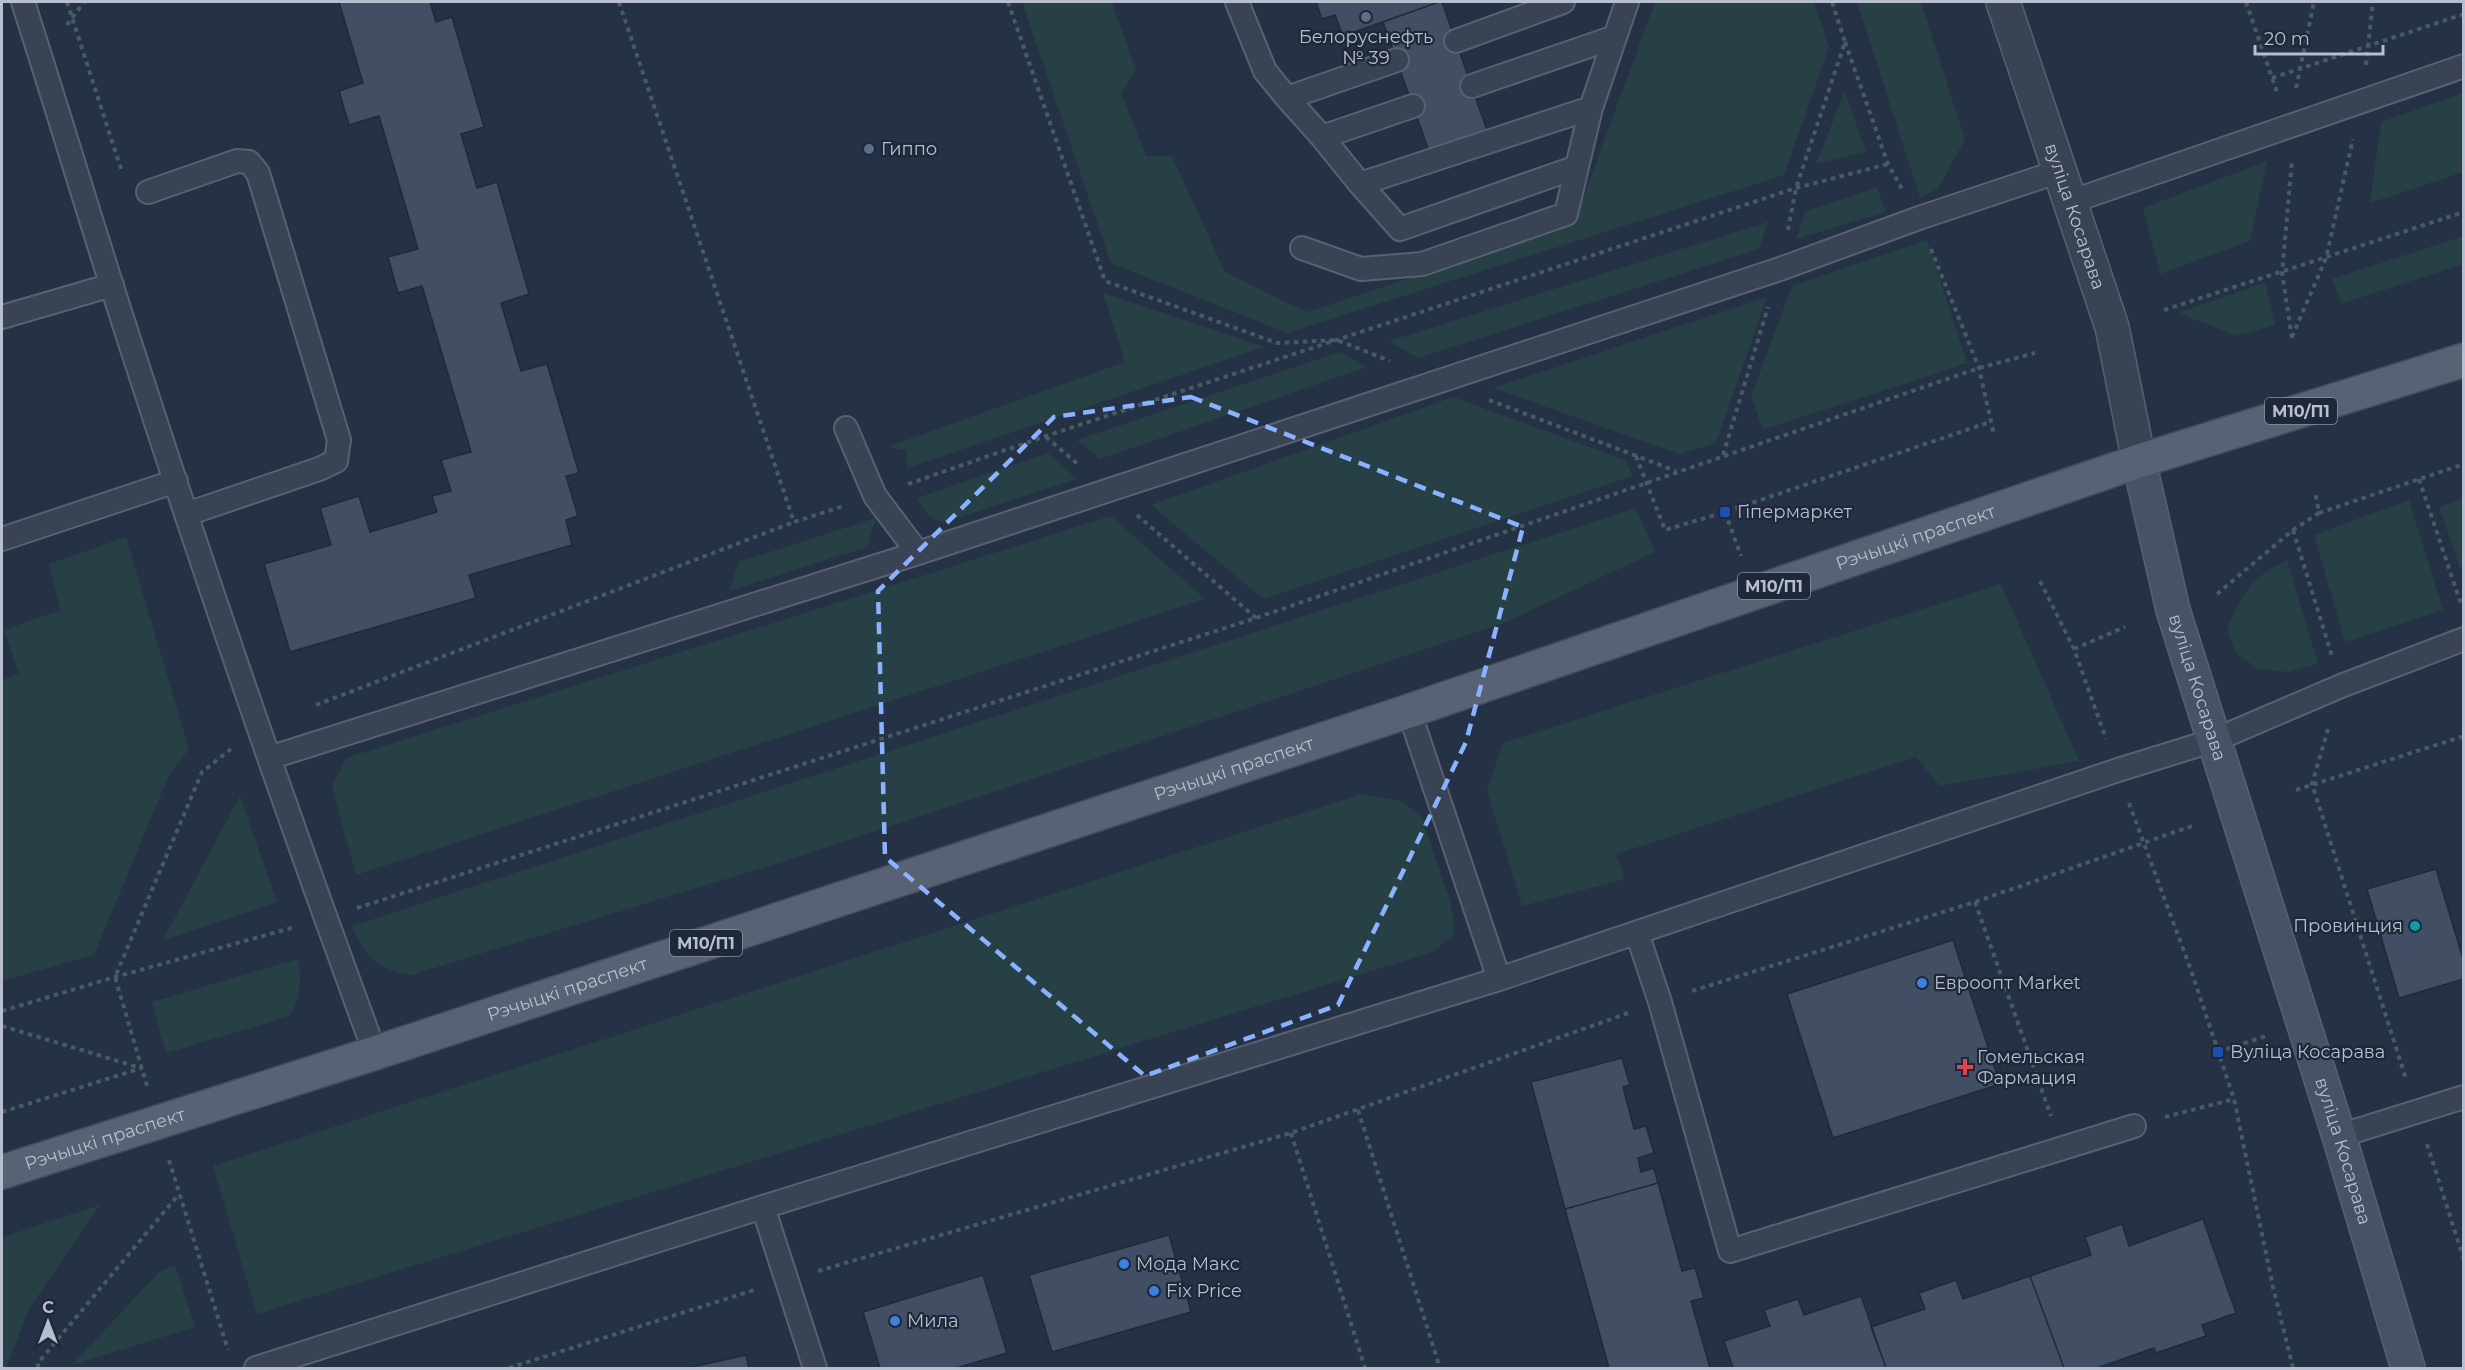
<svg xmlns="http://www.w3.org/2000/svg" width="2465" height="1370" font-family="Montserrat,sans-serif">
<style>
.green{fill:#274045}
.building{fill:#424e64;stroke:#202a3b;stroke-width:1.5}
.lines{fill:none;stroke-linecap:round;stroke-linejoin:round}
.service-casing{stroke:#586171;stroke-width:26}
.tertiary-casing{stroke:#586171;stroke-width:36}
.secondary-casing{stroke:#586171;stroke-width:36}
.primary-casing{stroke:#434c5d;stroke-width:36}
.path{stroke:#455d61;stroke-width:4;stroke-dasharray:4.5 4.5;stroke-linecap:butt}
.service{stroke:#394354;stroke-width:22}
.tertiary{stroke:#394354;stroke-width:33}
.secondary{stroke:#475267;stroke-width:33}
.primary{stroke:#576274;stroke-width:33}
.marked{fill:none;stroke:#8ab2ff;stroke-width:4.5;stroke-dasharray:12 8;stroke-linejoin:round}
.service-dot{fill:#5c6f8a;stroke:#1e2839;stroke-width:2}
.transit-dot{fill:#1a4fb4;stroke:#1e2839;stroke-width:2}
.culture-dot{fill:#0f9aa8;stroke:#1e2839;stroke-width:2}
.shop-dot{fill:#3f7fe0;stroke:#1e2839;stroke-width:2}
.health-dot{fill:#e0444e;stroke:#1e2839;stroke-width:2}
.labels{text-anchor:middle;stroke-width:4.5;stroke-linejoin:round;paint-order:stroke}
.shield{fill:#1e2839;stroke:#8991a1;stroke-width:1.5}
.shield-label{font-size:16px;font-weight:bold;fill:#b7becd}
.poi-label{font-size:18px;fill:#b7becd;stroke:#1e2839;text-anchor:start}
.street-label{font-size:18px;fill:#b7becd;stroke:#1e2839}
</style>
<rect width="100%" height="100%" fill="#253144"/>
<path class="green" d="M1022,2H1112L1136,70L1121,93L1146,156H1172L1225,272L1291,305L1309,312L1574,223L1655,2H1814L1829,47L1784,175L1287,333L1111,263Z
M1857,2H1921L1965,139L1938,189L1920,197Z
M1845,91L1866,152L1816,164Z
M2463,93V172L2370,203L2381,122Z
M2267,161L2250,241L2160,274L2143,208Z
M1877,188L1886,212L1796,239L1805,212Z
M1768,222L1759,249L1418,358L1389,341Z
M2463,236V264L2341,304L2332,279Z
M1927,240L1967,363L1763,430L1751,396L1792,286Z
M2265,283L2276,325L2237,336L2178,313Z
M1103,293L1264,347L907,468L906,450L887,447L1125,362Z
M1767,297L1716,443L1679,454L1493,388Z
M1340,352L1367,367L1100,459L1077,440Z
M1453,397L1625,460L1633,476L1263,599L1151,505Z
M1048,453L1077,479L945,522C930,521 924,511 917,498Z
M2463,498L2464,569L2461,570L2439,507Z
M2409,500L2443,610L2345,642L2314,535Z
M1636,508L1655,552L1504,623L782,862L411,975C376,968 366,959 352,926Z
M1111,516L1205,599L356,875L332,787L346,758Z
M876,518L867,547L729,591L739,562Z
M126,537L189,749L169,775L94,955L2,981V680L19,674L4,630L61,610L49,564Z
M2287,560L2318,664L2288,672L2258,669L2236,653L2227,630C2242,593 2251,577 2287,560Z
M2001,584L2079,761L1940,786L1916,757L1616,854L1625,879L1522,906L1487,790L1503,743Z
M1361,794L1401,801L1421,816L1451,904L1455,933L1433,952L257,1314L213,1166Z
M240,796L277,902L163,940Z
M298,959C302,981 301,996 290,1016L166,1053L152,1002Z
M100,1205L29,1309L6,1368H2V1237Z
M175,1265L195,1327L72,1365L159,1272Z"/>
<path class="building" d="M339,2H430L436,22L452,17L484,127L461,134L477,188L497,182L529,294L501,303L521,371L547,364L579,473L566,476L578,516L566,520L572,545L469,575L476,598L290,652L264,564L331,545L320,508L359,496L370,532L437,512L432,496L451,491L441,460L471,452L422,286L398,293L388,257L418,249L379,116L349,125L339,91L363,83Z
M1316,2H1439L1343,36L1335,15L1322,19Z
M1439,2H1442L1488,133L1430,154L1383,22Z
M2436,869L2464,962V979L2399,998L2367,889Z
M1953,940L2000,1084L1833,1138L1787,994Z
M1622,1058L1630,1085L1623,1087L1634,1129L1646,1126L1654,1153L1638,1158L1641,1172L1654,1168L1658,1183L1565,1209L1531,1082Z
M1658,1183L1682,1271L1695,1268L1704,1298L1691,1301L1710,1368H1609L1565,1209Z
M2203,1219L2236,1313L2202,1325L2206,1336L2156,1353L2154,1348L2097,1368H2064L2030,1276L2091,1255L2085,1237L2122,1224L2129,1246Z
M1169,1235L1191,1312L1052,1352L1029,1275Z
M983,1275L1007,1353L956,1368H880L863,1312Z
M2030,1276L2064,1368H1886L1871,1327L1925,1309L1919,1293L1956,1280L1963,1299Z
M1861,1296L1886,1368H1733L1724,1341L1770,1326L1764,1310L1798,1299L1804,1315Z
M746,1355L749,1368H688Z"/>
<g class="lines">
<g class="service-casing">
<path id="service" d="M23,2C61,120 96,239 135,358C210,591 290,823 375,1053
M1237,2L1265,71L1287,98L1397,60
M1456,41L1563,2
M1472,86L1615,37
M1287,98L1322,137L1413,106
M1322,137L1360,184L1591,108L1627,2
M1360,184L1400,229L1577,167L1591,108
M148,192L237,161L249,162L258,173L339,440L336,461L319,469L187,514
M2070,202L2464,66
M1302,248L1361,269L1422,264L1566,214L1577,167
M2,317L112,285
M846,428L875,496L918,553
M2,539L176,481
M269,758L918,553L1780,269L1919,218L2060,171
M1637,933L1660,1002L1730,1251L2134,1126
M1499,979L2118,770L2215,740L2341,686L2464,639
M2339,1136L2464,1097
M763,1207L815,1368
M256,1368L763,1207L1499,979L1409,711"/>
</g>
<g class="tertiary-casing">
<g id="tertiary">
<path id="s1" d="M2003,2L2112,327L2139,461"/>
</g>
</g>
<g class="secondary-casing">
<g id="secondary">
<path id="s2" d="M2139,461L2173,610L2339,1136L2408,1368"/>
</g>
</g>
<g class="primary-casing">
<g id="primary">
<path id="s3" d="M2,1172L375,1053L1409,711L2139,461L2464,360"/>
</g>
</g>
<path class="path" d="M67,2L122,172
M619,2L794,522L844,506
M1008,2L1105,281L1277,343L1337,340L1390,361
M2246,2L2278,95
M67,25L84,2
M1845,42L1888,164L1902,189
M2366,65L2373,2
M2272,78L2464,14
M2296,88L2314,2
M1788,230L1796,188L1845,42L1832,2
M1931,249L1979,368L1994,435
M2164,310L2464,212
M2292,337L2326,258L2353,139
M2292,338L2282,273L2292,160
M1489,400L1676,471
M1046,437L1079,465
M1723,455L1768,307
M1636,456L1665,530L1725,512L1990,422
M2419,479L2462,607
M908,484L1046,436L1796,188L1888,164
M1725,512L1741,556
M2319,513L2464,464
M1137,515L1256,618
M2293,530L2332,656
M2040,581L2074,649L2106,739
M2217,594L2293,530L2319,513L2315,491
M2074,649L2125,627
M316,705L794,522
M2328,729L2312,784L2406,1079
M2296,790L2464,736
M2129,803L2192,973L2234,1099L2273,1287L2293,1368
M1975,902L2051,1116
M357,908L1256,618L1979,368L2035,353
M1692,991L1975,902L2192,826
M2,1011L115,977L295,927
M2,1026L141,1068
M2218,1052L2266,1036
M147,1086L115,977L202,772L231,749
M1358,1110L1440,1368
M2,1112L142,1068
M2165,1117L2234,1099
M1291,1133L1365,1368
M2427,1144L2464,1260
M169,1160L228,1350
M818,1271L1291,1133L1628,1013
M38,1368V1363L179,1194
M509,1368L754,1290"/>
<use href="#service" class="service"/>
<use href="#tertiary" class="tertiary"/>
<use href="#secondary" class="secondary"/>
<use href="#primary" class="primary"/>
</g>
<path class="marked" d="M1191,397L1523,527L1466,742L1338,1005L1145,1076L885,857L878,591L1054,417Z"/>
<g class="service-dot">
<circle cx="1366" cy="17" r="6"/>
<circle cx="869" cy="149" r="6"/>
</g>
<g class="transit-dot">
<rect x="1719" y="506" width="12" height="12" rx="3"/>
<rect x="2212" y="1046" width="12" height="12" rx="3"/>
</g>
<circle class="culture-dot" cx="2415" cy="926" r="6"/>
<g class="shop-dot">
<circle cx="1922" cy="983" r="6"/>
<circle cx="1124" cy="1264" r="6"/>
<circle cx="1154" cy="1291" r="6"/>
<circle cx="895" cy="1321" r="6"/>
</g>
<path class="health-dot" d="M1962 1058h6v6h6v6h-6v6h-6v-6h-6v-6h6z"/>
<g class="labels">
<g class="shield">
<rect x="2265" y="398" width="72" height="26" rx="4.5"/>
<rect x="1738" y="573" width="72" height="26" rx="4.5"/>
<rect x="670" y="930" width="72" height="26" rx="4.5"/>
</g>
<g class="shield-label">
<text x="2301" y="417">М10/П1</text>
<text x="1774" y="592">М10/П1</text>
<text x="706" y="949">М10/П1</text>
</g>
<g class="poi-label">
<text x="1366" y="43" text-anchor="middle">Белоруснефть<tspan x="1366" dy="21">№ 39</tspan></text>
<text x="881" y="155">Гиппо</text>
<text x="1737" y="518">Гіпермаркет</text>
<text x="2403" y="932" text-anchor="end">Провинция</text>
<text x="1934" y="989">Евроопт Market</text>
<text x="2230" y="1058">Вуліца Косарава</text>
<text x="1977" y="1063">Гомельская<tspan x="1977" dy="21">Фармация</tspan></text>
<text x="1136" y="1270">Мода Макс</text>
<text x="1166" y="1297">Fix Price</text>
<text x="907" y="1327">Мила</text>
</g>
<g class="street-label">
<text dy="6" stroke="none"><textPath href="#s1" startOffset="226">вуліца Косарава</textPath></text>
<text dy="6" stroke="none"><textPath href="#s3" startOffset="2016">Рэчыцкі праспект</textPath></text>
<text dy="6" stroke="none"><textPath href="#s2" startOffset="234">вуліца Косарава</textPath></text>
<text dy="6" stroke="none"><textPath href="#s3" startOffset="1296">Рэчыцкі праспект</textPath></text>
<text dy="6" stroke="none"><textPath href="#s3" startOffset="594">Рэчыцкі праспект</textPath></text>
<text dy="6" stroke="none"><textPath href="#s3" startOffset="108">Рэчыцкі праспект</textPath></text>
<text dy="6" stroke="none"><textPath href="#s2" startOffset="720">вуліца Косарава</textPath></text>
</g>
</g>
<rect width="2465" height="1370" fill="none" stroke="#b7becd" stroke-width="6"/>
<g transform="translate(48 1322)" stroke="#1e2839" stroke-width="4.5" paint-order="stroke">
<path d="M0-4.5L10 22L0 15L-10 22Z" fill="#b7becd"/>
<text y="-9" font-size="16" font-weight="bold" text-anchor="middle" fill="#b7becd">С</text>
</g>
<path d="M2255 45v9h128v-9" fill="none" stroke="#b7becd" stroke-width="3"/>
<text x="2264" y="45" font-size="18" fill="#b7becd" stroke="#1e2839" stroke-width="4.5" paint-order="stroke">20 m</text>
</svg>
